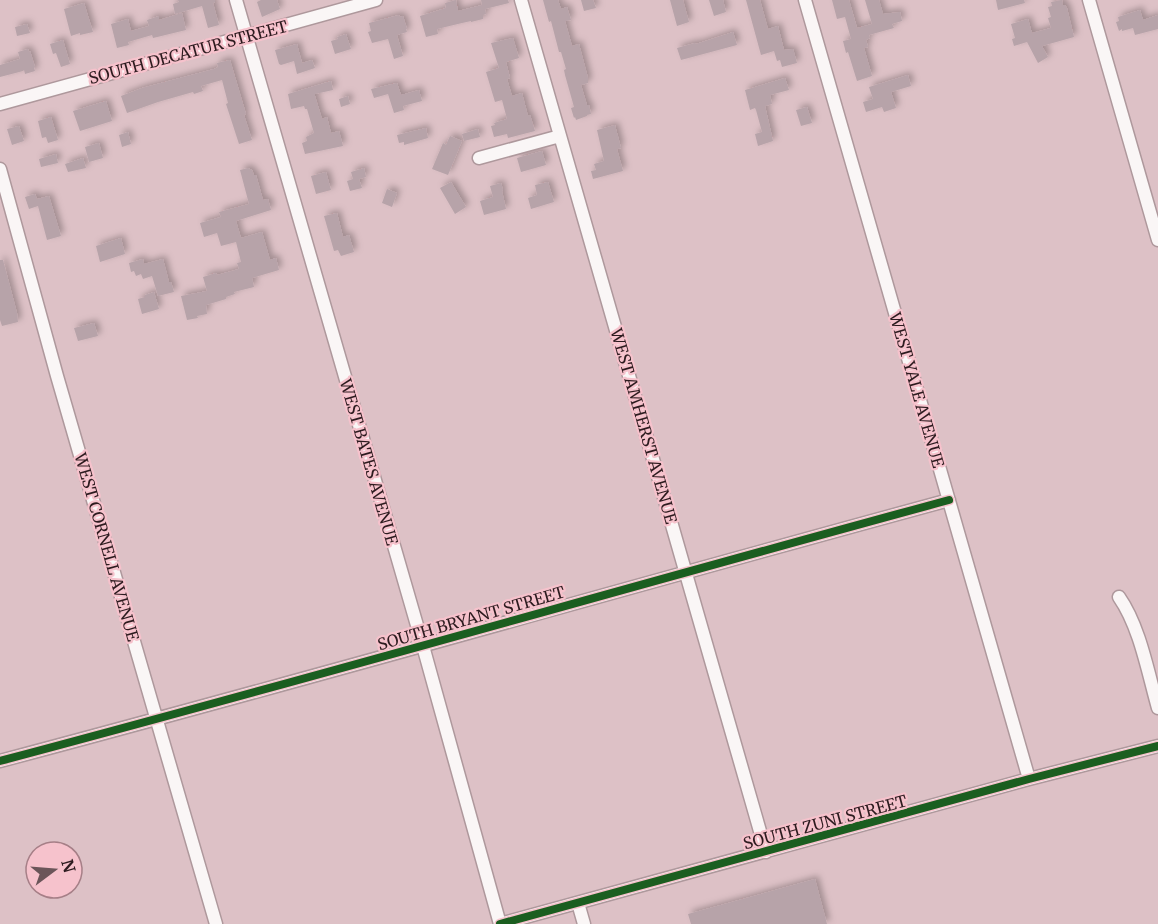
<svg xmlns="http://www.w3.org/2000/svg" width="1158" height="924" font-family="Merriweather,serif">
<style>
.building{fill:#b7a3a9;filter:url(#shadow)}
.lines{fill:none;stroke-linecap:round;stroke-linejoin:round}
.minor-casing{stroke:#ae989c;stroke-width:15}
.minor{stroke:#faf6f6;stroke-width:12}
.cycleway-casing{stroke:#f6c2cc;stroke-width:11}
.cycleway{stroke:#1b5e20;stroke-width:8}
.labels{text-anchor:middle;stroke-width:4.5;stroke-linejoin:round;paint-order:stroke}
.street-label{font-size:16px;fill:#2d1b1f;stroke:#f6c2cc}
</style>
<defs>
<filter id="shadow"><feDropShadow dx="3.5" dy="-3.5" stdDeviation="3" flood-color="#0004"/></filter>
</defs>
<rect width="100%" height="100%" fill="#ddc1c6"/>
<path class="building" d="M178,0H215V2L213,3L219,25L208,28L202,6L175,14L173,4L179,2Z
M261,0H277L280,9L262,17L257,2Z
M456,0L458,11L482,5L481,0H508L509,3L485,9L486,14L483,15V19L471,22V21L462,23L437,29L438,34L426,37L420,16L446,8L445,3Z
M543,0H558L561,9L567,7L571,20L565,21L572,46L579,44L588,78V83L581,85L587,105H589L591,114L587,115V116L576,120L575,117L574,118L571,108L574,107L565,75L564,70L566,69L561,52H559L551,21L549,22Z
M581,0H593L596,8L584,11Z
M670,0H683L689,22L677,26Z
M709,0H723L726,12L714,16Z
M746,0H760L768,29L778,26L784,50L793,49L797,63L782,67L780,60L777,61L774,51L761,55Z
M832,0H849L857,28L872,24L865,0H879L883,14L900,12L902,21L892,24L894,28L869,35L870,38L866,40L868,47L864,48L872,76L857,81L848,52L846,53L843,41L851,39L845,17L837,19Z
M996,0H1024L1025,3L998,10Z
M1062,0L1063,5H1065L1067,8L1074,37L1042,46L1048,57L1038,63L1027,42L1014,46L1012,39L1015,38L1011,24L1028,19L1032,33L1051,28L1048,18L1051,17L1048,7L1052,6L1051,2Z
M84,3L93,32L80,35V33L71,36L64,9Z
M1140,10L1143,20L1158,15V29L1135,35L1133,28L1122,31V29L1119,31L1116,22L1119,21L1118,17Z
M182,13L186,30L153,38L152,35L128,42L129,45L117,48L111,24L128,19L131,31L149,26L147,20L159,16V20Z
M399,15L400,17L403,16L407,29H406L407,32L397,35L403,56L394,59L388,39L372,43L368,32L371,31L369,23Z
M27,24L30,33L17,36L15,27Z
M733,32L737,45L681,60L677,48L695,43L696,44Z
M346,34L351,49L335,54L331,41L338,39L337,37Z
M513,38L519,58L506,62L510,78L507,79L512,96L522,93L528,116L530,115L535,131L508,138L507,134L494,137L491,126L495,125L494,123L507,119L502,100L495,102L486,72L499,68L491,43Z
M63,40L70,64L61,67L56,53L53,54L50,44Z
M297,44L302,63L312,60L315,68L297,74L294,61L281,65L279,64L275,50Z
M28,49L29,52L30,51L35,67L34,68L35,71L25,74L24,70L23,71L0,77V65L20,59L18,52Z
M230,60L246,114L244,115L252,140L239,144L226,104L228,103L222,80L201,86L203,91L194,94L193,92L158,102L127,113L121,96L142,88L214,69L218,67L217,63Z
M908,75L911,86L891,92L896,108L884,112L882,107L866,112L863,102L873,99L869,87Z
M785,78L789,90L770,95L772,104L765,106L773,141L758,146L755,134L762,132L756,110L755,108L750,110L745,90Z
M331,81L333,90L315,94V96L322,119L327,117L331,133L339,131L343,146L305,154L302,143L307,141L306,137L314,133L307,109H305L304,106L291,109L288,94Z
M397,83L401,95L419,90L422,101L403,106L404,110L394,113L388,94L374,98L371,89Z
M348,96L350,104L341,107L339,99Z
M106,101L112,121L80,131L73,111Z
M807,107L812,123L801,126L796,110Z
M51,117L58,140L48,143L46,137L42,138L38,121Z
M615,125L621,148L617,149L623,171L593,179L591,171L596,170L594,164L604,161L597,130Z
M19,126L24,141L12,145L7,129Z
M426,128L428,138L404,145V142L399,143L397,135Z
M478,129L480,137L464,141L462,134Z
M128,132L131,144L122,147L119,135Z
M450,136L462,141L448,175L432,169L443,143L446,145Z
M99,143L103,158L89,162L85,147Z
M542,151L546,165L521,172L517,158Z
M56,154L58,163L41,167L39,159Z
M83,158L86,168L68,172L65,164Z
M248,168L252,170L254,175H256L263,200L268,199L271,210L236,221L241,238L262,232L270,260L276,258L279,270L252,278L254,287L234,292L235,294L226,297V299L206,305L207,314L197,316L198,318L187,320L181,296L207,291L203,277L216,273L217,275L239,269L237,263L241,262L236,242L221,246L217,233L204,237L200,223L221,217L219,212L249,204L240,170Z
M364,168L366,177L359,179L362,188L350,191L347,181L353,179L351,172Z
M326,172L331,190L316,194L311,176Z
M451,182L466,207L455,214L440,188Z
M548,182L554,202L531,209L528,198L537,195L535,185Z
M501,183L503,190L502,191L506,209L484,215L480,201L493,197L490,186Z
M387,189L397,193L392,207L382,203Z
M35,194L37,199L49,196L61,236L47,240L38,206L29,209L25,197Z
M337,213L343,237L349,235L354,252L341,256L338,250L334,251L324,216Z
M121,238L125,254L100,262L96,246Z
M143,259L144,264L163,259L169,282H171L174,292L158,296L152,276L143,279L141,274L136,276L134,271L131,272L129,263Z
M0,260H3L17,313L18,322L2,326L0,320Z
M154,292L159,309L142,314L138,299L145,297V295Z
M94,323L98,336L78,341L74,328Z
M815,879L827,924H691L688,914Z"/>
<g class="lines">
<g class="minor-casing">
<path id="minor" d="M236,0L423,646L500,924
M521,0L766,852
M805,0L1029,779
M1089,0L1158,240
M0,104L376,0
M479,158L560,136
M0,169L57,376L216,924
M1119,597C1140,627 1148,673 1158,708
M0,761C317,677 632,586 949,500
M578,903L584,924
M500,924L1029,779L1158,746"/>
</g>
<use href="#minor" class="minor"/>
<g class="cycleway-casing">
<path id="cycleway" d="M0,761C317,677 632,586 949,500
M500,924L1029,779L1158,746"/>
</g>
<use href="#cycleway" class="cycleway"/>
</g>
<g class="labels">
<g class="street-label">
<text transform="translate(188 52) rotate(-15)" y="6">SOUTH DECATUR STREET</text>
<text transform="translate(917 390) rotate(74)" y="6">WEST YALE AVENUE</text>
<text transform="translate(644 426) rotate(74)" y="6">WEST AMHERST AVENUE</text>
<text transform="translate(369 462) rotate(74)" y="6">WEST BATES AVENUE</text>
<text transform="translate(107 547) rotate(74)" y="6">WEST CORNELL AVENUE</text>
<text transform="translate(471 618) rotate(-16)" y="6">SOUTH BRYANT STREET</text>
<text transform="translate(825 822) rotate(-15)" y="6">SOUTH ZUNI STREET</text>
</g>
</g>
<g transform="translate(54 870) rotate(74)"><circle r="28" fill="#f6c2cc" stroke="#a67f87" stroke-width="1.5"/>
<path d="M0-4.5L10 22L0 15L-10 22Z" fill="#6b5559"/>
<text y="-9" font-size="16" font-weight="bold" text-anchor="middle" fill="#2d1b1f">N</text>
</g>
</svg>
